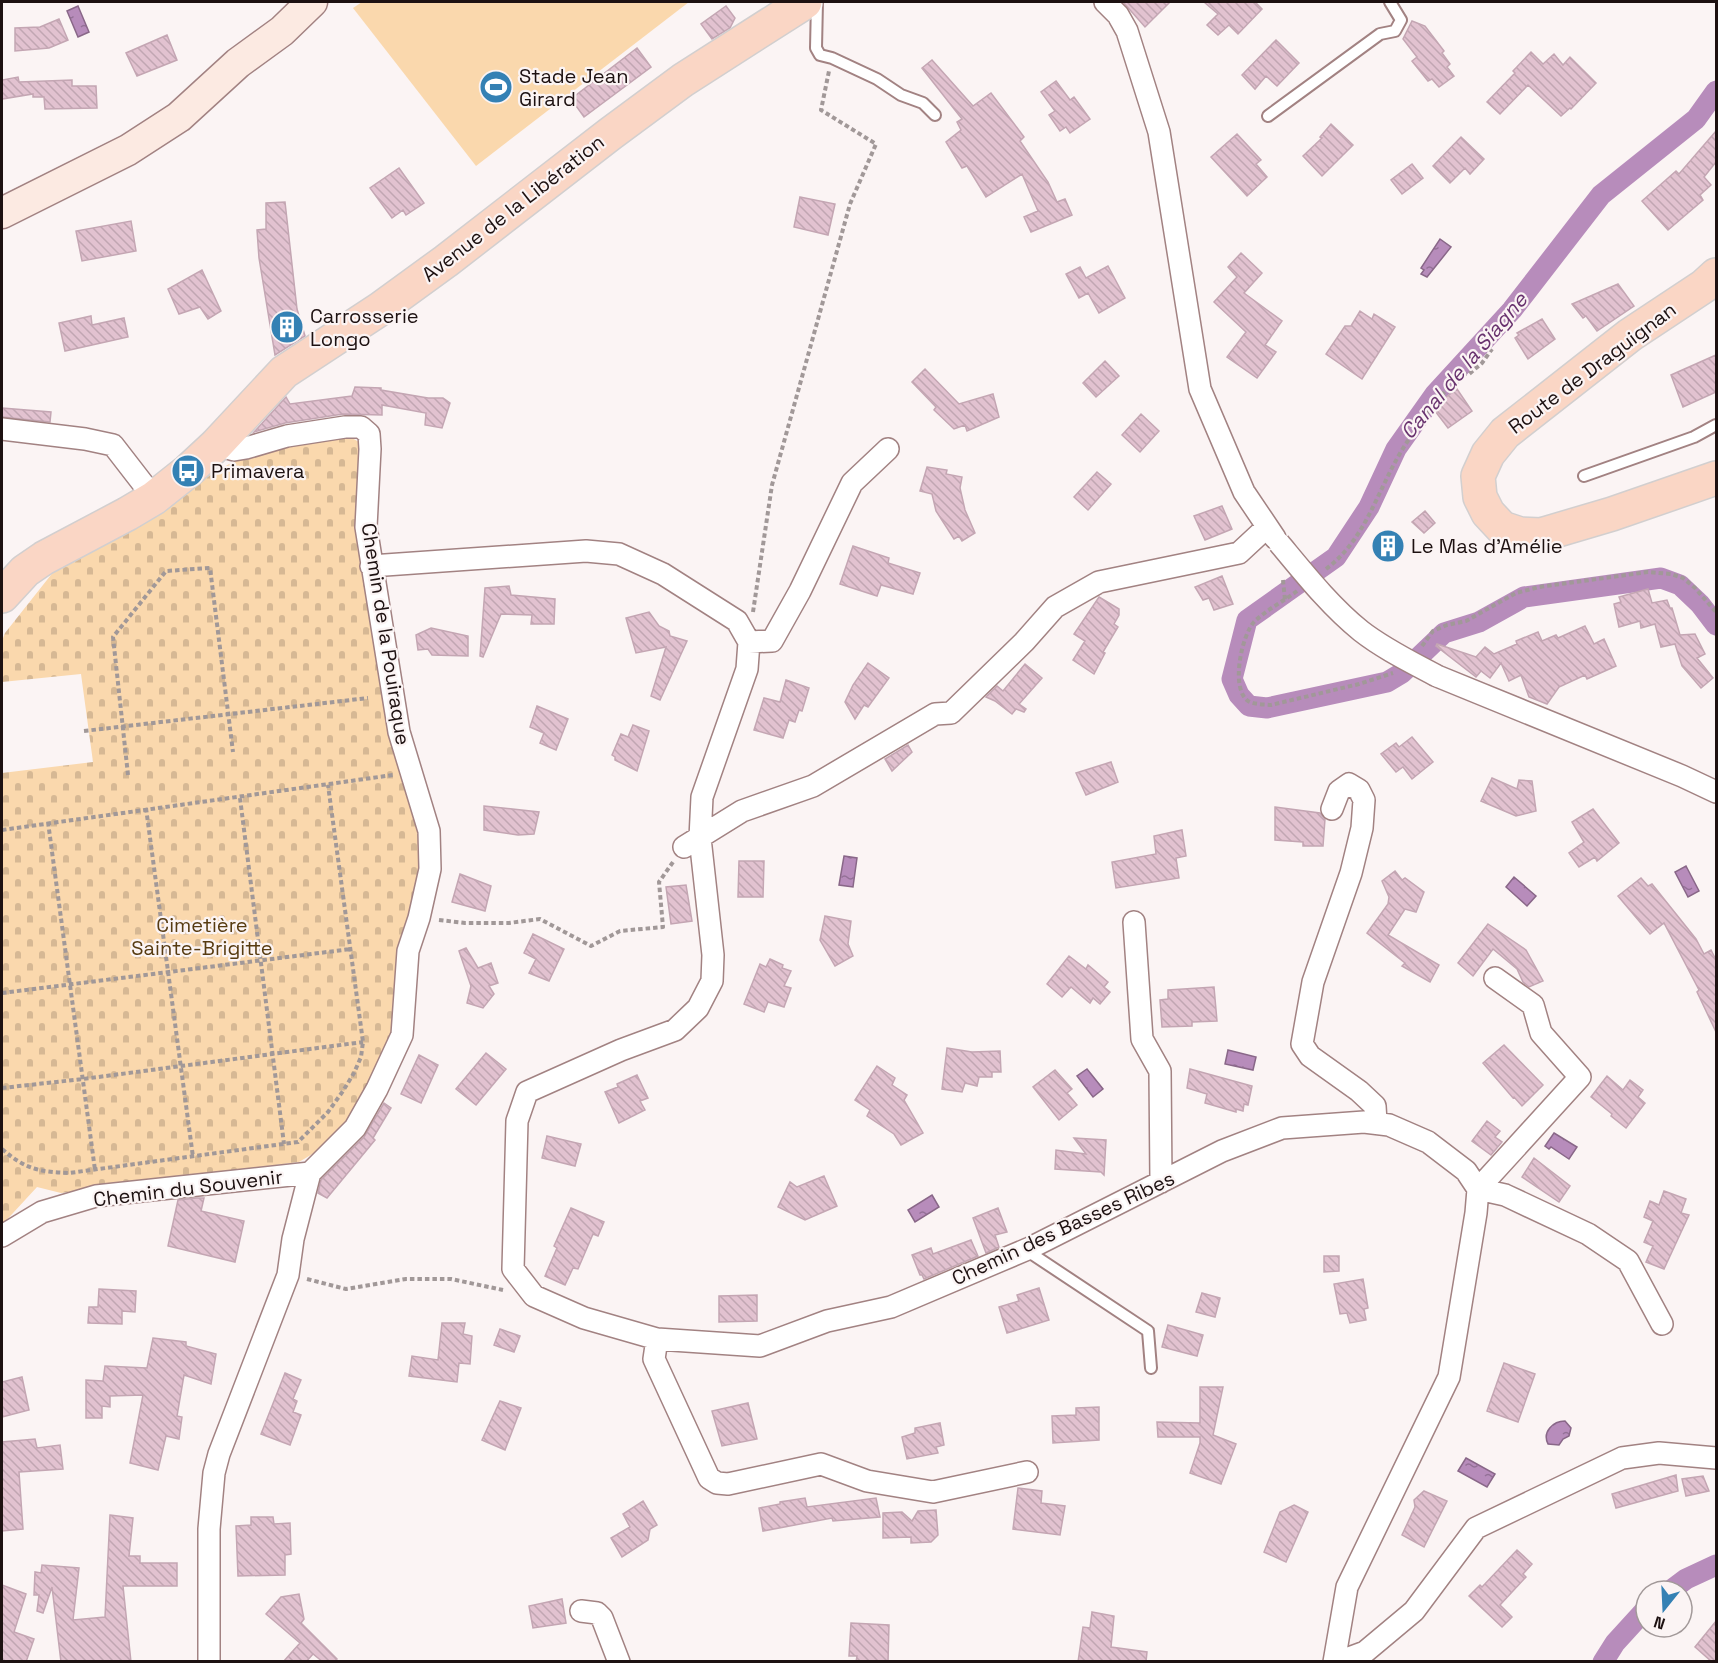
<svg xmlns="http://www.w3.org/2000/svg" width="1718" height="1663" font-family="'Space Grotesk',sans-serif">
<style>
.cemetery{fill:url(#cemetery-stones)}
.pitch{fill:#fad8ad}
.water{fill:url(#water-ripples);stroke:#896788;stroke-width:1.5}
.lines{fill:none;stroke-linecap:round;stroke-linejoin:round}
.canal{stroke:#b78cbb;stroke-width:21}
.building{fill:url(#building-back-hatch);stroke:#c4a6b3;stroke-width:1.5}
.lane-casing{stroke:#a28282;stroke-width:14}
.street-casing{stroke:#a28282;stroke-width:24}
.secondary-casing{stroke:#a28282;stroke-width:33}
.primary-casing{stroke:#d2cfcf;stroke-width:36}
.path{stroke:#a19898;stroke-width:4;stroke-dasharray:4.5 3;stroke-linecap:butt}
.lane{stroke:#fff;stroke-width:10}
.street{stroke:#fff;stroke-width:21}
.secondary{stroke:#fceae2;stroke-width:30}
.primary{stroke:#fad6c5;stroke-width:33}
.street-bridge-casing{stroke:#a28282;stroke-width:24;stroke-linecap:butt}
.street-bridge{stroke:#fff;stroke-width:21}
.labels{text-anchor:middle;stroke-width:4.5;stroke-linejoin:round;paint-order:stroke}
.poi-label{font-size:20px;fill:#1d1111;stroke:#fbf4f4;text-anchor:start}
.street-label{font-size:20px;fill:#1d1111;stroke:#fbf4f4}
.park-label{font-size:20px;fill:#573b11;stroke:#fbf4f4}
.water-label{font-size:21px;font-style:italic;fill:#69336f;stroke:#fbf4f4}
</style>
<defs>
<pattern id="cemetery-stones" width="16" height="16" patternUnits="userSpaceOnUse" patternTransform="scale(1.5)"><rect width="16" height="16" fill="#fad8ad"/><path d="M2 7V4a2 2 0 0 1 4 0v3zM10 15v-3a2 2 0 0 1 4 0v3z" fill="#d6b894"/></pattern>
<pattern id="water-ripples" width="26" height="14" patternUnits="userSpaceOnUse" patternTransform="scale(1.5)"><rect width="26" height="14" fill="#b78cbb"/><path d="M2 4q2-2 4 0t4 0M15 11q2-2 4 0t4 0" fill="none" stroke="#947197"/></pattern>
<pattern id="building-back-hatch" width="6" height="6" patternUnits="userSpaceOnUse" patternTransform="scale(1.5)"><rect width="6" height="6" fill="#e2c2d0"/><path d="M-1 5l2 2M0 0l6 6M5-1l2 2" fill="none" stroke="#c1a6b2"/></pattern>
</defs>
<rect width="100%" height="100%" fill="#fbf4f4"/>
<path class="cemetery" d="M343,433L359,442L363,452L421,829V856L396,1033L362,1105L334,1141L299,1162L61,1193L37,1187L2,1225V773L93,762L81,674L2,682V641L5,633L58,566L181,497L214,472L237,460L290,442Z"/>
<path class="pitch" d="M362,2H689L476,166L353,8Z"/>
<path class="water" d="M78,6L89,32L78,37L67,11Z
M1440,239L1451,247L1427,277L1421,274L1424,270L1421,268Z
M844,856L857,858L853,887L839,885Z
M1686,866L1699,891L1688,897L1675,872Z
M1514,877L1536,896L1527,906L1506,887Z
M1228,1050L1256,1057L1253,1070L1225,1064Z
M1087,1069L1103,1089L1093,1097L1077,1076Z
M1554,1133L1577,1147L1569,1159L1551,1147L1549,1149L1545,1146Z
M932,1195L939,1207L915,1222L908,1210Z
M1565,1421L1571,1428L1569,1436L1563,1439L1559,1445L1548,1444C1542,1432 1553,1421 1565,1421Z
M1466,1458L1495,1474L1487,1487L1458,1471Z"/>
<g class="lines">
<path class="canal" d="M1716,91L1696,119L1601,195L1512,310L1435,394L1396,449L1369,507L1336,557L1247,620L1232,679L1239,695L1249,706L1267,708L1387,682L1402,673L1444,633L1479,622L1524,597L1661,578L1680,585L1700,604L1716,625
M1670,1591L1686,1579L1716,1565
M1603,1662L1615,1643L1646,1609"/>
</g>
<path class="building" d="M1123,2H1170L1145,27Z
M1204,2H1255L1262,9L1238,34L1229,25L1218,35L1207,25L1218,14Z
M726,6L735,18L730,28L712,39L701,24Z
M59,19L68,40L49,48L15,51V28L40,27Z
M1412,21L1425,26L1444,51L1442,53L1450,64L1447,67L1454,76L1439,87L1432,79L1428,81L1412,61L1417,57L1403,39Z
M167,35L177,60L137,76L126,53Z
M1276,40L1299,63L1277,86L1266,76L1255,89L1242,75Z
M637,48L651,67L584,117L571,99Z
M1531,52L1543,64L1554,54L1563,65L1570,57L1596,83L1571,109L1570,108L1561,116L1528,85L1500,114L1487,102L1515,73L1513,71Z
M932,60L973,106L991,93L1024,137L1020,141L1048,182L1057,202L1065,199L1072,215L1031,232L1024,217L1038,211L1022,174L986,197L967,166L962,168L946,142L961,130L957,122L962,119L922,68Z
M18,77L19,82L72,80V86H96L97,108L45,109L44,97H33V94L2,99V80Z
M1056,81L1070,100L1074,97L1090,119L1070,133L1066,127L1060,131L1049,115L1055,111L1041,92Z
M1331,124L1353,145L1322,176L1303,156L1322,138L1320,137Z
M1716,131V162L1704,177L1711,185L1700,195L1703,200L1668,230L1642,201L1676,171L1679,174Z
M1237,134L1261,160L1256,164L1267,177L1247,196L1211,157Z
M1461,137L1484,159L1470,174L1465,168L1450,183L1433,166Z
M1412,164L1423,178L1402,194L1391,180Z
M399,168L424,203L406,215L403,210L392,218L370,188Z
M800,197L835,204L828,235L794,227Z
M285,202L297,309L305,336L275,355L259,258L257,230L266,229V203Z
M131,221L136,251L82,261L76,231Z
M1241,253L1262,273L1244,293L1282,321L1265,345L1276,352L1257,378L1227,357L1246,332L1214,302L1237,277L1228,267Z
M1108,266L1125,298L1099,313L1088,293L1079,298L1066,274L1080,267L1086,278Z
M202,270L221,311L208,319L200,307L179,314L168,289Z
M1618,284L1634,306L1597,331L1586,316L1583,318L1572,304Z
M1360,311L1372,319L1374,314L1395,327L1362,379L1326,354L1345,326H1351Z
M91,316L92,325L124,318L128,337L65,351L59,323Z
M1542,319L1555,339L1528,359L1515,338L1519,335L1517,333Z
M1716,355V392L1683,407L1671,375Z
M1105,361L1119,376L1096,397L1083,383Z
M925,369L959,404L993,394L999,417L967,431L965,425L954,429L934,410L936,407L912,382Z
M355,387L381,388V390L428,398H443L450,403L442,428L425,425L426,413L382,405V415L343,414L285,423L254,432L286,397L290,404L352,396Z
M1457,389L1472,411L1448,428L1435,411L1442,400Z
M2,408L51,412L50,422L2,417Z
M1141,414L1159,431L1140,452L1122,435Z
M927,467L947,470L946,474L962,477L960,488L965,510L975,533L962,541L959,536L954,539L936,511L932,494L920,491Z
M1097,472L1111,484L1088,510L1074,497Z
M1222,506L1232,529L1205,540L1194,516Z
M1425,511L1435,523L1424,533L1412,522Z
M1391,532L1401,545L1385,558L1374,547Z
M853,546L889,558L888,563L920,573L913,594L881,585L877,596L840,584Z
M1222,576L1233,604L1214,610L1209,598L1203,600L1195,587Z
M509,586L511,595L555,599L554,624H531L532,615L501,614L483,657L480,656L485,588Z
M1648,589L1652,603L1667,600L1670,608H1672L1680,635L1695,634L1705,654L1697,658L1713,678L1701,688L1682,666L1675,644L1661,647L1655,624L1641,628L1640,621L1619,627L1614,604L1621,602L1619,597Z
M1099,597L1119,609V615L1114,624L1118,627L1103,652L1105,653L1094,674L1073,660L1085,641L1074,634Z
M649,612L659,626L669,631L670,636L687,641L660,700L651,696L666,647L636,653L626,618Z
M1585,626L1594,644L1604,639L1616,666L1587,679L1585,675L1559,687L1547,704L1529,697L1521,675L1509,681L1501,663L1490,678L1481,671L1476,677L1436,646L1437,644L1476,657L1485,647L1494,654L1517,644L1516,641L1538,632L1542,641L1556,635L1558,638Z
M431,628L468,636V656L432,655L428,649L418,650L416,635Z
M868,663L889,678L868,707L864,705L855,719L845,702L853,685Z
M1025,664L1042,678L1019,704L1026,709L1024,712L1016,709L1012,714L995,701L986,697L997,686L1003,691Z
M786,680L809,688L802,711L799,710L795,722L789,720L783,738L754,730L764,698L780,702Z
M537,706L568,719L556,750L540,743L544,733L530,727Z
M633,725L649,731L637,771L615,760V757L612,755L621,734L628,737Z
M1412,737L1433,762L1412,779L1403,767L1396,772L1381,754L1396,743L1399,747Z
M908,745L912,752L892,771L885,759Z
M1111,762L1118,782L1086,795L1076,773Z
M1492,778L1517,789L1519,780L1532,781L1536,811L1516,816L1481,801Z
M484,806L539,812L534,834L518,835L484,830Z
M1275,807L1320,813L1325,819L1323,846H1303V842L1275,840Z
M1593,809L1619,843L1597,861L1595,857L1579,867L1569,853L1584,842L1572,822Z
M1182,830L1186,856L1176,858L1179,878L1116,888L1112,862L1156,854L1154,836Z
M739,861H764L763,897H738Z
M1395,871L1402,880L1405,878L1424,892L1416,912L1405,909L1388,935L1439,965L1430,982L1402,966L1405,963L1367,933L1388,904L1389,897L1382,881Z
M460,874L491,886L485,911L452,902Z
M1641,878L1648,886L1652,884L1696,939L1704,954L1711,950L1716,960V1032L1697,992L1699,990L1664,923L1650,934L1618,896Z
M686,885L692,921L671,924L666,887Z
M825,916L851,921L848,944L853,956L835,966L820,940Z
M1488,924L1526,950L1543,981L1529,987L1523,982L1517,969L1493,949L1473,976L1458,963Z
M533,934L564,949L549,981L529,973L536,959L524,953Z
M466,948L478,968L491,963L498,983L489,986L494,994L483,1008L467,1003L471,986L459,951Z
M1069,956L1086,969L1088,965L1108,982L1104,987L1110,992L1100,1004L1093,998L1090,1003L1071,987L1062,997L1047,984Z
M770,959L783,965L782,968L791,971L784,986L791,988L784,1007L768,1002L764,1012L744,1004L760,964L766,967Z
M1214,987L1217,1021L1192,1022V1026L1162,1027L1160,1000L1168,999V990Z
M1504,1045L1543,1085L1522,1106L1514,1097L1513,1098L1483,1063Z
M947,1048L972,1052L1000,1051L1001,1072H992V1077H979L977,1086L965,1083L962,1092L942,1089Z
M486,1053L506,1069L476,1105L456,1089Z
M419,1055L438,1065L421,1103L401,1094Z
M877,1066L895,1078L892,1085L907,1095L904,1100L923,1133L901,1145L894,1134L867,1116L870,1110L855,1100Z
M1190,1069L1252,1086L1248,1105L1244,1104L1243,1111L1236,1109V1112L1205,1103L1207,1094L1187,1088Z
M1055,1070L1072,1089L1067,1093L1077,1105L1059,1120L1033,1087Z
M637,1075L648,1098L640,1101L645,1110L619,1123L605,1092L618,1087L617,1084Z
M1607,1076L1623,1090L1630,1080L1643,1090L1638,1097L1645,1103L1626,1128L1611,1116L1612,1114L1591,1097Z
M384,1103L391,1108L373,1138L375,1140L327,1198L318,1193L321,1180L364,1137Z
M1487,1121L1500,1131L1495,1137L1502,1142L1491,1155L1472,1141Z
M547,1136L581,1144L575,1166L542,1158Z
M1074,1138L1106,1140L1104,1175L1101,1172L1055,1169L1056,1150L1086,1154Z
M1534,1158L1570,1186L1559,1202L1522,1177Z
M824,1176L837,1206L805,1220L778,1207L790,1182L797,1187Z
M1664,1191L1686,1199L1681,1213L1689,1215L1664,1269L1646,1262L1653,1246L1644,1242L1653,1221L1644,1217L1650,1201L1659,1205Z
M197,1198H204L201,1211L244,1221L235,1262L168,1246L178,1200Z
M571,1208L604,1222L598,1236L593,1234L578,1269L573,1268L565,1285L545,1276L557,1248L554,1246Z
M998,1208L1007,1232L995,1235L999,1247L986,1253L973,1218Z
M971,1240L978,1256L924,1279L922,1275H920L912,1255L931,1248L933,1254Z
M1324,1256H1339V1271L1324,1272Z
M1363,1279L1368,1308L1364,1309L1366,1320L1350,1323L1347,1313L1340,1314L1334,1284Z
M1039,1288L1049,1320L1007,1333L999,1307L1019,1301L1017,1295Z
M99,1289L136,1291L135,1312L122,1311V1324L88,1323L89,1307H98Z
M1202,1293L1220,1298L1215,1317L1196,1312Z
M757,1295V1321L719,1322V1296Z
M442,1323H465L463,1334L472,1336L470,1364L459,1363L457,1382L409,1376L412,1356L438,1360Z
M1168,1325L1203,1335L1197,1356L1162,1347Z
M500,1329L520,1336L514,1352L494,1345Z
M153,1338L186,1342V1346L216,1354L211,1384L184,1375L177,1416L182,1417L179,1439L166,1436L158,1470L130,1463L143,1395L110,1396V1407L102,1406V1418H86V1380L103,1381L105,1366L147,1368Z
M1504,1363L1535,1374L1518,1422L1487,1411Z
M285,1373L301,1380L293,1399L297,1401L293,1412L301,1415L290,1445L261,1434Z
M22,1377L29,1410L2,1417V1382Z
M1200,1387H1223L1213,1435L1236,1444L1221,1484L1190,1473L1200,1443V1437H1158L1157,1422L1200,1423Z
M500,1401L521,1408L505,1450L482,1440Z
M748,1403L757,1439L722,1446L712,1411Z
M1099,1407V1440L1053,1443L1052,1416L1076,1415V1408Z
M940,1423L944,1445L936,1447L938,1453L907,1459L902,1437L915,1433V1428Z
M35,1439L37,1448L60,1445L63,1469L19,1472L23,1529L2,1531V1442Z
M1676,1475L1678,1491L1616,1508L1612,1494Z
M1703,1476L1709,1491L1686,1496L1682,1479Z
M1018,1488L1042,1491L1041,1503L1065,1506L1060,1535L1013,1529Z
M1424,1491L1447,1501L1424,1547L1402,1535L1415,1507L1414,1500Z
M805,1498L807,1507L876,1498L880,1517L833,1521L832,1518L763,1531L759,1508L780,1504V1502Z
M643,1501L657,1525L650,1529L648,1540L622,1557L611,1538L630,1527L623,1514Z
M1294,1505L1308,1512L1286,1562L1264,1552L1280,1512Z
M936,1510L938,1535L931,1542L911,1543V1537L883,1538V1513L902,1512L912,1521L918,1511Z
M110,1515L133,1518L129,1556H140V1563H177V1586H123L131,1662H61L52,1587L43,1613L37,1611L39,1595H34L35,1572L41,1573L42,1565L79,1568L73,1620L105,1617Z
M251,1517H273L274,1524L290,1523L291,1554L285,1555V1575L238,1576L236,1526L251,1525Z
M1517,1550L1532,1564L1523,1574L1526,1577L1500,1605L1512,1617L1502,1627L1469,1596L1480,1585L1482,1587Z
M2,1585L26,1594L14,1632L34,1639L26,1662H2Z
M299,1594L304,1619L301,1623L337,1659L334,1662H323L313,1654L306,1662H283L300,1643L266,1614L281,1597Z
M562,1599L566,1623L533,1628L529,1606Z
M1092,1612L1114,1616L1111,1647L1147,1652L1146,1662H1078L1083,1627L1090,1628Z
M1716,1621V1662H1712L1695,1647Z
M851,1623L889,1625L888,1662H856L857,1656H849Z"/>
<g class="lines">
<g class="lane-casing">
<path id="lane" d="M817,2L816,48L820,55L832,58L877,79L901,95L923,103L935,115
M1268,116L1380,34L1395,31L1401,20L1390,2
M1584,476L1694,437L1716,425
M1026,1250L1148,1331L1151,1368"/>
</g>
<g class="street-casing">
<path id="street" d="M1105,2L1118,15L1127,31L1159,132L1200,389L1244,492L1275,538
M2,429L85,439L113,445L154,498
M216,445L234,450L246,448L287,436L345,427H361L369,434L370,449L366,527L399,732L429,831L430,869L419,918L408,951L402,1035L377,1089L355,1128L310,1173
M371,566L586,551L619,554L663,574L737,621L749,642L747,669L702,797L700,838L713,955L712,981L698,1008L675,1030L621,1050L527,1092L517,1121L513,1269L534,1296L584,1318L657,1339L760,1346L827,1321L891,1307L1030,1248L1222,1151L1282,1128L1364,1122L1389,1125L1428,1142L1466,1171L1478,1189L1476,1213L1449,1377L1347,1587L1334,1662
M749,642L772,641L800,591L852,483L888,449
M1437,676L1682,776L1716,792
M1332,809L1339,791L1349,784L1359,790L1364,800L1362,828L1351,873L1313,982L1302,1044L1310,1056L1359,1091L1375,1106L1376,1122
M684,847L742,811L813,786L935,714L951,713L1024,642L1055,607L1099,582L1239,553L1267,527
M1134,922L1142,1039L1160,1071L1161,1182
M1495,978L1533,1005L1541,1033L1580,1077L1478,1189L1505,1195L1588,1234L1628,1261L1662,1324
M2,1236L42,1212L96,1196L310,1173
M657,1339L654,1359L709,1478L717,1483L728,1484L821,1464L867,1481L933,1492L1027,1472
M581,1611L597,1613L602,1618L619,1662
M209,1662V1529L214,1473L219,1454L288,1275L293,1239L310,1173
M1338,1662L1365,1652L1414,1611L1476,1528L1622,1458L1659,1453L1716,1458"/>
</g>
<g class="secondary-casing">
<path id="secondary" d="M2,213L128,150L179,117L238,63L282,31L312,2"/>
</g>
<g class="primary-casing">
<path id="primary" d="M1716,275L1704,286L1630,335L1505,433L1488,454L1478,476L1480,497L1488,513L1502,528L1520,534L1541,535L1612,514L1716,478
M2,596L25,571L44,558L127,514L154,498L188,471L216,445L284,372L380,309L446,261L610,134L683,80L805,2"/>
</g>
<path class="path" d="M1326,569C1366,539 1377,491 1402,450C1419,422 1439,397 1461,374H1469L1482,363L1492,349
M1283,580L1285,600
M1297,591C1284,601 1266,610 1254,622C1242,635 1230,688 1248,701C1255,705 1264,704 1271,705L1359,684L1393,673
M753,612L772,485L850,204L876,144L821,110L829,71
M1422,646L1433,631L1447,625L1466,621L1516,593L1539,587L1648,572L1671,574L1683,578L1695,588L1716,612
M84,731L368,698
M128,775L113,637L166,571L210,568L233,752
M240,798L284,1144
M146,808L193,1157
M48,822L95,1170
M2,830L393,775
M439,920L465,923H509L540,919L591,946L620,931L663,927L659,882L673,862
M2,993L351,949
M2,1088L83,1079L363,1042
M2,1149C25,1169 39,1172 69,1173L298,1142L328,1112L343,1091L354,1073L361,1057L363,1042L328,785
M307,1279L346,1289L406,1279H451L503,1290"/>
<use href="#lane" class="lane"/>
<use href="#street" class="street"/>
<use href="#secondary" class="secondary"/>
<use href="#primary" class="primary"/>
<g class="street-bridge-casing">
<path id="street-bridge" d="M1279,543C1304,573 1330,606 1361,631C1384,649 1411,662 1437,676"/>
</g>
<use href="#street-bridge" class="street-bridge"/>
</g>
<defs>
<g id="stadium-disc" transform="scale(1.725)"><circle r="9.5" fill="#3481b4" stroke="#fbf4f4"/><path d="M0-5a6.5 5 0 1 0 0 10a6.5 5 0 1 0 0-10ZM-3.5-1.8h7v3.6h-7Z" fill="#fff"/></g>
<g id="building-disc" transform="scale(1.725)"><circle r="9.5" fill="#3481b4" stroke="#fbf4f4"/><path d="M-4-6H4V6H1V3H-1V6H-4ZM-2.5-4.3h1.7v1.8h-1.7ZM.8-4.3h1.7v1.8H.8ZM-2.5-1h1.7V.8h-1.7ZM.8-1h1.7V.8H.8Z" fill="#fff"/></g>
<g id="bus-disc" transform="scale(1.725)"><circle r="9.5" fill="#3481b4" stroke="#fbf4f4"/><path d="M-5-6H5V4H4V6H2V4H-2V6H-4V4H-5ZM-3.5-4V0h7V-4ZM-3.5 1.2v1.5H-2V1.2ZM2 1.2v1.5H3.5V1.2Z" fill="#fff"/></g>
</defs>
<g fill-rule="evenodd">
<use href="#stadium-disc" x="496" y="87"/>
<use href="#building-disc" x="287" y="327"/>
<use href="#bus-disc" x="188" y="471"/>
<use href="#building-disc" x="1388" y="546"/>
</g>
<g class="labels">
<g class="poi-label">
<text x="519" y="83">Stade Jean<tspan x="519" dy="23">Girard</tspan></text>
<text x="310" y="323">Carrosserie<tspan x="310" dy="23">Longo</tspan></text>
<text x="211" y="478">Primavera</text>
<text x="1411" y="553">Le Mas d'Amélie</text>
</g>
<g class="street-label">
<text transform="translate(513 208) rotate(-38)" y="7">Avenue de la Libération</text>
<text transform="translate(1592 368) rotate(-37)" y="7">Route de Draguignan</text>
<text transform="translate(386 634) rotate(81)" y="7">Chemin de la Pouiraque</text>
<text transform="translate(188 1188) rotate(-7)" y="7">Chemin du Souvenir</text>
<text transform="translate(1063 1228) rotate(-25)" y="7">Chemin des Basses Ribes</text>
</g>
<g class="park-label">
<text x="202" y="932">Cimetière<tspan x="202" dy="23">Sainte-Brigitte</tspan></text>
</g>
<g class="water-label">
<text transform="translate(1464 366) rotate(-50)" y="7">Canal de la Siagne</text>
</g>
</g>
<rect width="1718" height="1663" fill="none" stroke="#1d1111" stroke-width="6"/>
<g transform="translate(1664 1609) rotate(198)"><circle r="28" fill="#fbf4f4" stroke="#a29999" stroke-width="1.5"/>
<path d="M0-4.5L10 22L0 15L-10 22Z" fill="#3481b4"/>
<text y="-9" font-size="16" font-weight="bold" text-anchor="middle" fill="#1d1111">N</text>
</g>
</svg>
